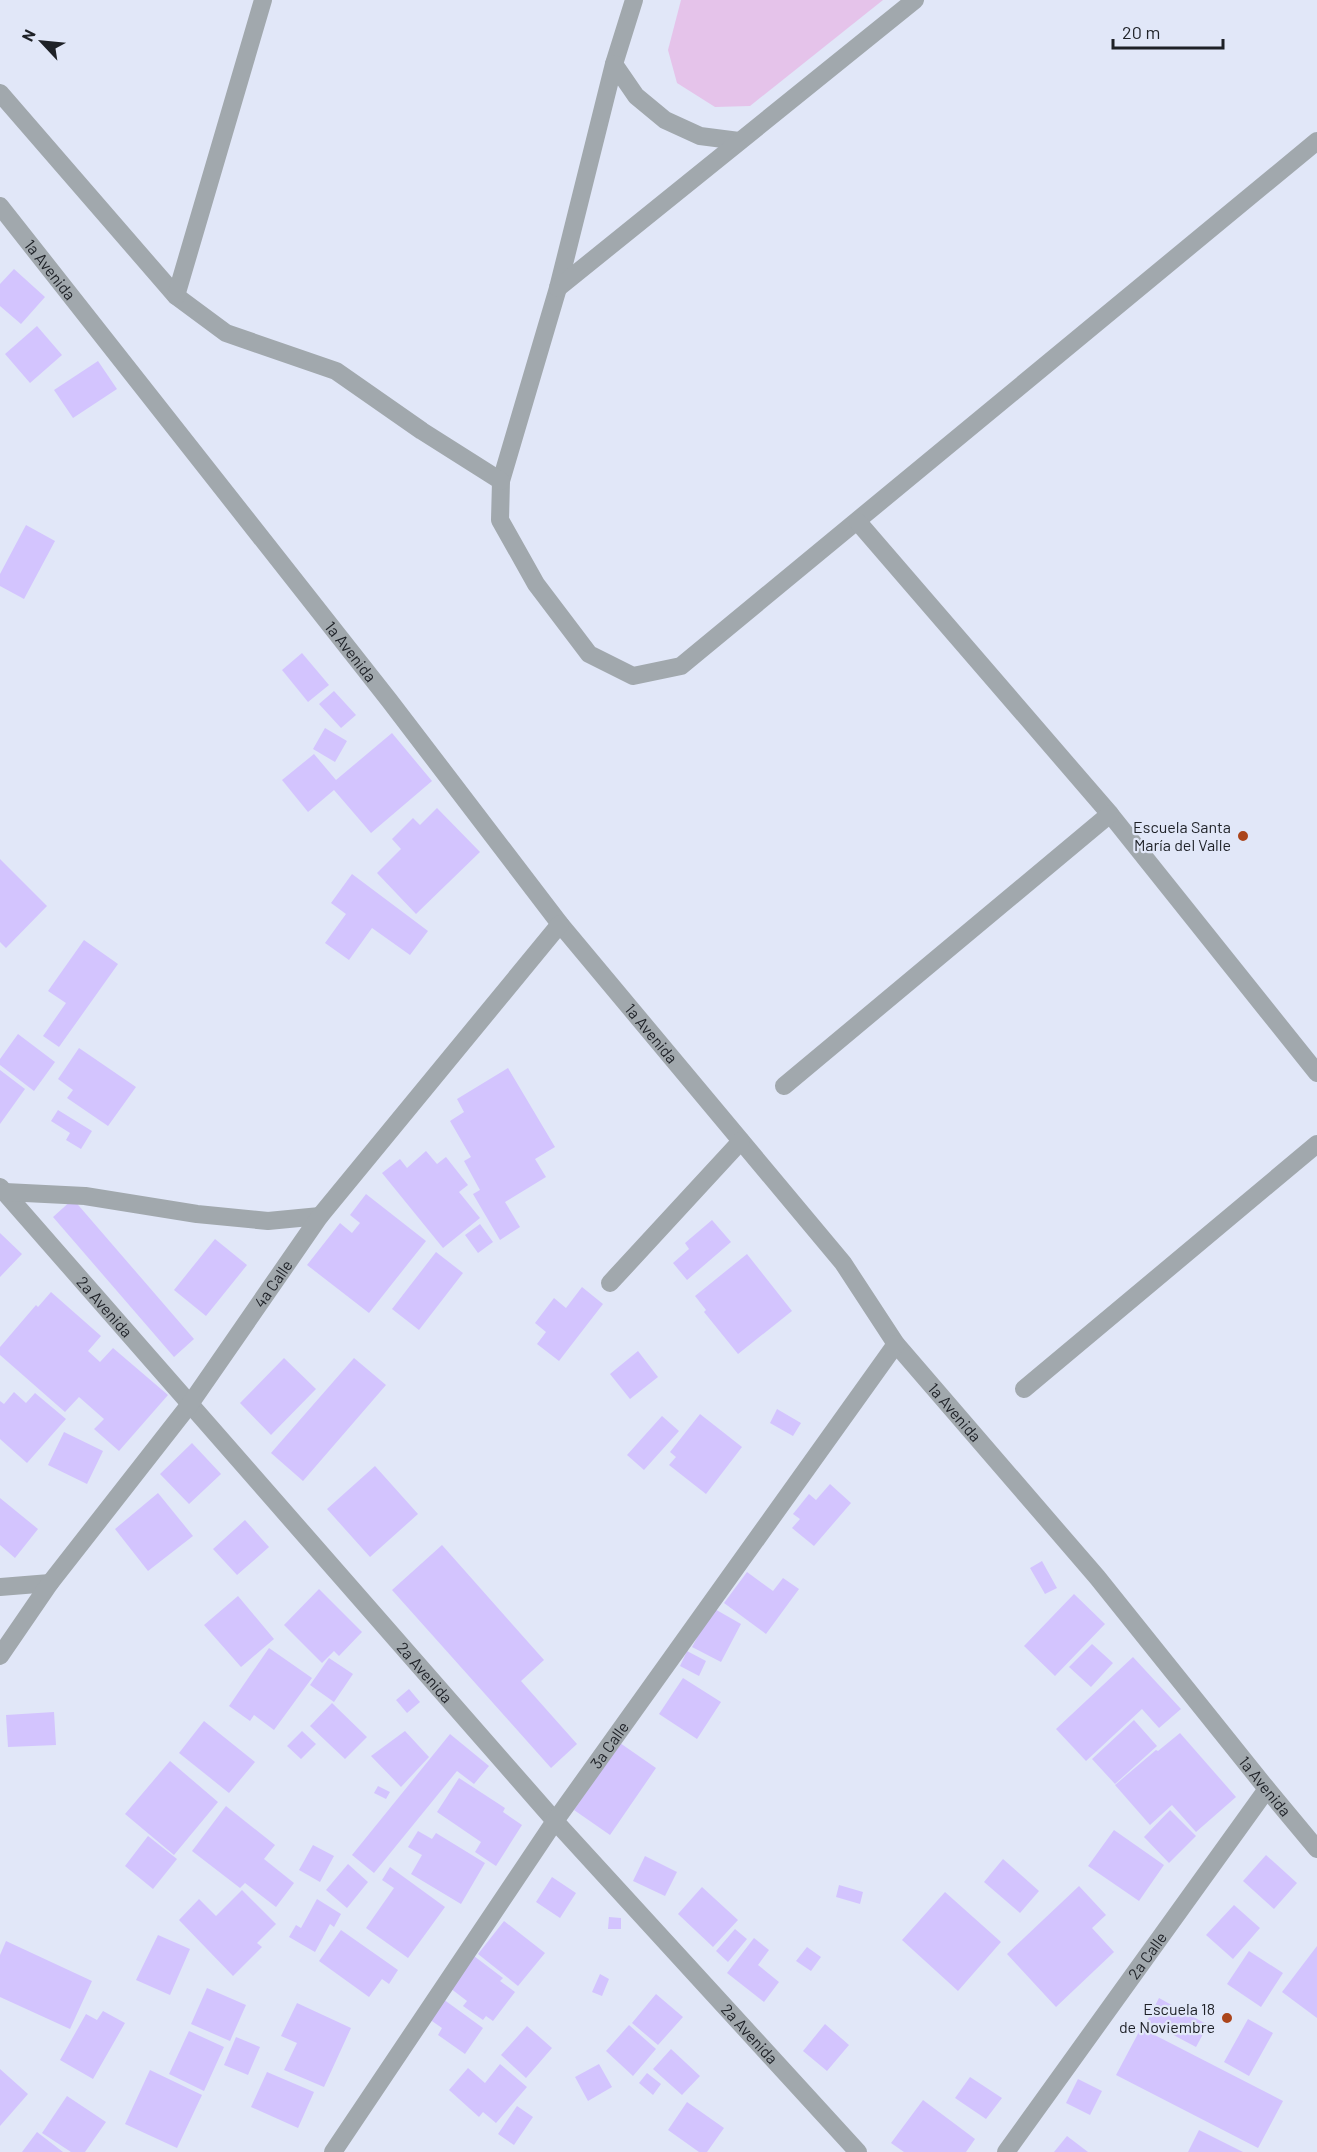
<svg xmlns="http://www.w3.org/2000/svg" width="1317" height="2152" font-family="Barlow,sans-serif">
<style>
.green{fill:#e5c3ea}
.building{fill:#d3c4fe}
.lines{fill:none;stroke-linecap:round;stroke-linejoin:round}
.minor{stroke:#a1a8ad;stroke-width:18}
.poi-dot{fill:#ab451b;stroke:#e1e7f8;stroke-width:2}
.labels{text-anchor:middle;stroke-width:4.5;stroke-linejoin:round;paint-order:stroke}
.street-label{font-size:16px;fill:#1e2127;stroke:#e1e7f8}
.poi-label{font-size:16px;fill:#1e2127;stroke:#e1e7f8;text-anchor:end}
</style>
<rect width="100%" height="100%" fill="#e1e7f8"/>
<path class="green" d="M681,0H883L750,106L715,107L677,83L668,50Z"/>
<path class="building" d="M14,269L45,297L21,324L0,306V284Z
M37,326L62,355L30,383L5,354Z
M98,361L117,389L73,418L54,390Z
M26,525L55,541L24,599L0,586V574Z
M302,653L329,685L308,702L282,670Z
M334,691L356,715L341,728L319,704Z
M325,728L347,741L335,762L313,749Z
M392,733L432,781L371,833L334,790L308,812L282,780L314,754L336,780Z
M437,808L480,852L416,914L377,873L401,849L392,839L413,818L420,825Z
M0,859L47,906L6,948L0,942Z
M352,874L428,931L410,955L372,928L349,960L325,943L346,914L331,903Z
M84,940L118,964L59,1047L43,1036L66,1003L48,991Z
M18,1034L55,1062L34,1091L0,1065V1059Z
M79,1048L136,1087L108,1126L67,1098L73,1090L58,1079Z
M508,1068L555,1147L535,1159L546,1177L505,1202L520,1227L500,1240L473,1194L480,1190L464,1161L471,1157L450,1121L464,1112L457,1099Z
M0,1070L25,1089L0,1124Z
M58,1110L92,1131L81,1149L66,1140L70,1133L51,1121Z
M426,1151L437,1164L446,1157L468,1185L459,1192L480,1218L443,1248L382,1173L400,1159L407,1168Z
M366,1194L426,1241L369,1313L307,1265L340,1223L352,1233L360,1223L350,1215Z
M73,1199L194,1339L174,1357L53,1217Z
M712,1220L731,1242L687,1280L673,1263L689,1249L685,1243Z
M480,1224L493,1242L478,1253L465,1235Z
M0,1233L22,1254L0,1277Z
M215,1239L247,1265L206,1316L174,1290Z
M436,1252L463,1273L419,1330L392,1309Z
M747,1254L792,1311L738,1354L704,1312L706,1310L695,1296Z
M582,1287L603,1304L559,1361L537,1344L546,1332L535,1323L554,1298L566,1308Z
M51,1292L101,1336L88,1351L100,1362L113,1348L168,1395L119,1451L94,1429L104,1419L79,1397L65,1412L0,1355V1347L36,1305L38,1307Z
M638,1351L658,1377L630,1399L610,1374Z
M284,1358L316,1389L271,1435L240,1403Z
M354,1358L386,1385L303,1481L271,1453Z
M14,1392L26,1403L35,1393L66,1419L27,1463L0,1439V1401L4,1404Z
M777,1409L801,1423L793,1436L770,1423Z
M700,1414L742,1447L706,1494L669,1465L676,1457L670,1452Z
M662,1416L679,1431L644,1470L627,1455Z
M64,1432L103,1451L87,1484L48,1465Z
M192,1443L221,1474L189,1504L160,1474Z
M375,1466L418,1514L370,1557L327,1509Z
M830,1484L851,1503L814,1546L792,1528L800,1519L793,1514L809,1494L816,1500Z
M158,1493L193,1536L148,1571L115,1529Z
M0,1498L38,1529L15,1558L0,1545Z
M245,1520L269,1547L237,1575L213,1549Z
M442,1545L544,1660L521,1681L577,1744L551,1768L392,1590Z
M1042,1561L1057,1588L1045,1594L1030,1568Z
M747,1572L773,1591L783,1578L799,1589L766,1634L724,1603Z
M319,1589L362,1632L339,1656L334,1651L322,1663L284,1625Z
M1074,1594L1105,1624L1055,1676L1024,1646Z
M238,1596L274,1639L241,1667L204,1625Z
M713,1608L741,1624L721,1662L692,1647Z
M1092,1644L1113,1663L1091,1687L1069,1667Z
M269,1648L312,1678L274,1730L254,1715L250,1721L229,1706Z
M687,1651L706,1661L699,1676L680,1666Z
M1133,1657L1181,1709L1159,1728L1142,1709L1086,1761L1056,1729Z
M329,1658L353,1674L334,1702L310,1685Z
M683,1678L721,1702L697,1739L659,1714Z
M409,1689L420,1702L407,1713L396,1700Z
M332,1703L367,1737L345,1759L310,1726Z
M54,1712L56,1745L8,1747L6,1715Z
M1134,1720L1157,1746L1115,1784L1092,1759Z
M204,1721L255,1762L229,1793L179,1753Z
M302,1731L316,1744L301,1759L287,1746Z
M405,1731L429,1757L401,1787L371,1756Z
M1180,1733L1236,1797L1196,1832L1172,1805L1150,1825L1115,1785L1156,1750L1158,1751Z
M450,1734L489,1766L474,1784L457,1771L374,1873L352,1855Z
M620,1743L656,1768L610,1835L574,1810Z
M170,1761L218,1802L174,1855L125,1814Z
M459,1778L505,1808L503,1812L522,1825L496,1866L475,1852L481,1842L437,1812Z
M378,1786L390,1792L386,1799L374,1793Z
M226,1806L275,1845L264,1859L294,1883L276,1907L245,1883L240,1888L192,1851Z
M1170,1810L1196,1836L1169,1863L1144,1837Z
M1114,1830L1164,1865L1139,1901L1088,1866Z
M418,1831L432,1839L436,1833L485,1863L461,1904L411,1874L422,1855L408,1847Z
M148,1836L177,1859L153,1889L125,1866Z
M313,1845L334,1856L320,1882L299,1870Z
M1266,1855L1297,1883L1274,1909L1243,1881Z
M645,1856L677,1872L665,1896L633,1881Z
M1003,1859L1039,1891L1020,1913L984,1882Z
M348,1864L368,1882L347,1908L326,1890Z
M390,1867L445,1907L408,1958L366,1928L394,1888L382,1880Z
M552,1877L576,1893L560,1918L536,1902Z
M839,1885L863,1892L860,1904L836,1897Z
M1079,1886L1106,1915L1092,1928L1114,1952L1056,2007L1007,1954Z
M702,1887L738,1920L713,1947L678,1914Z
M242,1890L276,1924L257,1943L262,1947L233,1976L179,1920L199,1899L216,1916Z
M945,1892L1001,1942L958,1991L902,1940Z
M317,1899L341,1914L334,1927L330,1924L315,1952L289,1937L296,1925L301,1928Z
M1234,1905L1260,1928L1233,1959L1206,1935Z
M609,1917L621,1918V1929H608Z
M504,1921L545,1953L518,1986L478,1954Z
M735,1929L747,1939L728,1962L716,1951Z
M341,1930L398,1970L389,1984L382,1979L369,1997L319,1961Z
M158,1935L190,1949L170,1995L136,1980Z
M754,1938L769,1950L758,1965L779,1982L764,2002L727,1973Z
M6,1941L92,1981L70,2029L0,1997V1955Z
M1317,1946V2018L1282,1992Z
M807,1947L821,1957L811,1971L796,1961Z
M1249,1951L1283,1973L1261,2007L1227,1984Z
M474,1956L503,1978L500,1981L515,1992L493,2021L486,2016L483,2020L463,2006L467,2001L450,1988Z
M600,1974L609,1979L602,1996L592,1992Z
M207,1988L246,2005L230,2041L191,2024Z
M656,1994L683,2017L658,2045L632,2023Z
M1159,1998L1208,2025L1196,2047L1147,2021Z
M443,1999L483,2028L465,2054L438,2035L442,2028L429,2019Z
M297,2003L351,2028L324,2087L284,2070L297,2043L281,2036Z
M103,2011L125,2023L93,2079L60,2060L86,2014L97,2020Z
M1248,2019L1273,2033L1249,2076L1224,2062Z
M825,2024L849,2045L827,2071L803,2051Z
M629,2025L656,2049L633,2076L606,2051Z
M527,2026L552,2048L526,2078L501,2055Z
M1141,2028L1283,2101L1258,2148L1116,2075Z
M189,2031L224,2047L204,2091L169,2074Z
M236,2037L260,2047L248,2075L224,2065Z
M671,2049L700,2076L682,2095L653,2069Z
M500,2064L527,2087L496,2123L483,2112L479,2117L449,2090L468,2068L485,2083Z
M599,2064L612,2087L588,2101L575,2077Z
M0,2069L28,2094L0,2126Z
M150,2070L202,2095L177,2148L125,2124Z
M267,2072L314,2092L298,2128L251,2107Z
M647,2073L661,2084L653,2095L639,2083Z
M970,2077L1002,2098L986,2119L955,2098Z
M1078,2079L1102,2091L1090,2115L1066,2103Z
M67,2096L106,2122L85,2152H71L42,2133Z
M923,2100L975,2139L966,2152H904L891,2143Z
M687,2102L724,2128L707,2152H699L668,2130Z
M517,2106L533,2117L514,2145L498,2134Z
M1199,2130L1243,2152H1188Z
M37,2132L63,2152H22Z
M1067,2136L1088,2152H1054Z"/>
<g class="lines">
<g class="minor">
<path d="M634,0L614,64L558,288L501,481L500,520L536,584L589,654L633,676L681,666L1317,141"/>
<path d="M614,64L636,96L665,120L700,136L739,141"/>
<path d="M0,93L176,296L226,333L336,371L422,431L501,481"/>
<path id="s1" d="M0,206L389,700L560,924L843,1263L896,1344L1097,1577L1267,1789L1317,1849"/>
<path d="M558,288L915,0"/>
<path d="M176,296L263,0"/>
<path d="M858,522L1110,814L1317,1073"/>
<path d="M784,1086L1110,814"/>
<path id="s2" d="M0,1187L555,1821L858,2152"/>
<path d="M5,1192L85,1196L197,1214L268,1221L320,1216"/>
<path d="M610,1283L741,1141"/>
<path d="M1024,1389L1317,1144"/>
<path d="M0,1587L50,1583"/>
<path id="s3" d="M0,1656L50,1583L190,1404L320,1216L560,924"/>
<path id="s4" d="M333,2152L555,1821L896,1344"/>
<path id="s5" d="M1006,2152L1267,1789"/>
</g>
</g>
<g class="poi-dot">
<circle cx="1243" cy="836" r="6"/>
<circle cx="1227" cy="2018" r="6"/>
</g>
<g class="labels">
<g class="street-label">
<text dy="6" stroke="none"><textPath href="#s1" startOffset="81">1a Avenida</textPath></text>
<text dy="6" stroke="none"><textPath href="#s1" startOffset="567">1a Avenida</textPath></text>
<text dy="6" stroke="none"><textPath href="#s1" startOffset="1053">1a Avenida</textPath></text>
<text dy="6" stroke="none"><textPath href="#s3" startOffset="462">4a Calle</textPath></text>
<text dy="6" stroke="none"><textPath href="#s2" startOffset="159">2a Avenida</textPath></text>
<text dy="6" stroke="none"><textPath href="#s1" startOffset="1539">1a Avenida</textPath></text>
<text dy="6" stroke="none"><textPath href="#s2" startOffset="645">2a Avenida</textPath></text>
<text dy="6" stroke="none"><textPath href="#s4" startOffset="492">3a Calle</textPath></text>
<text dy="6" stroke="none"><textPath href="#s1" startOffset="2025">1a Avenida</textPath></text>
<text dy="6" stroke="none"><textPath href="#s5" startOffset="242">2a Calle</textPath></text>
<text dy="6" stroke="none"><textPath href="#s2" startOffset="1131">2a Avenida</textPath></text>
</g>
<g class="poi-label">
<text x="1231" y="833">Escuela Santa<tspan x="1231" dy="18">María del Valle</tspan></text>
<text x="1215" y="2015">Escuela 18<tspan x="1215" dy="18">de Noviembre</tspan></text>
</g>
</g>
<g transform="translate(42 42) rotate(296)" stroke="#e1e7f8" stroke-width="4.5" paint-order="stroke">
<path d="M0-4.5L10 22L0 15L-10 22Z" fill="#1e2127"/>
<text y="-9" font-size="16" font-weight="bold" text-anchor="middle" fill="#1e2127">N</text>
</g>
<path d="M1113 39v9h110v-9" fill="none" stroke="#1e2127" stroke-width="3"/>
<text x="1122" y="39" font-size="18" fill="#1e2127" stroke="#e1e7f8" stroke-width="4.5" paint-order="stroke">20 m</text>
</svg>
